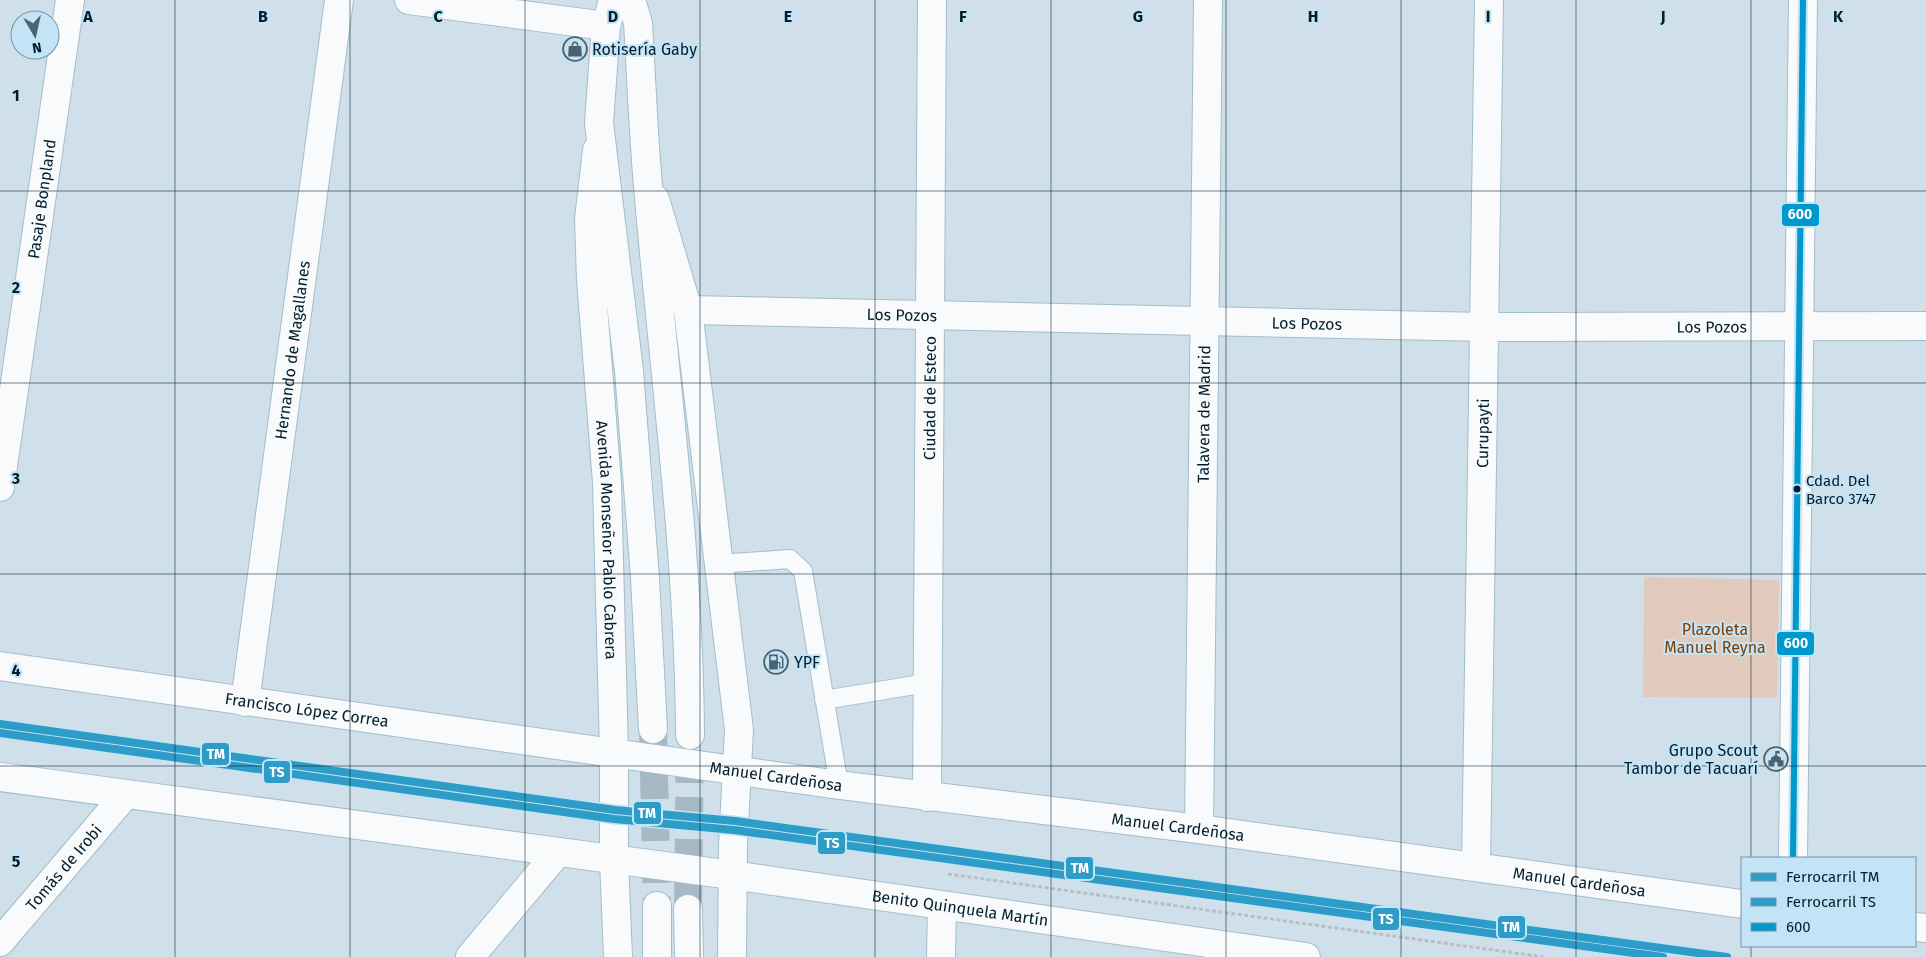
<svg xmlns="http://www.w3.org/2000/svg" width="1926" height="957" font-family="'Fira Sans',sans-serif">
<style>
.green{fill:#e1c9bb}
.lines{fill:none;stroke-linecap:round;stroke-linejoin:round}
.primary-tunnel{stroke:#a6b9c4;stroke-width:28;stroke-dasharray:28 14;stroke-linecap:butt}
.lane-casing{stroke:#a4bdca;stroke-width:20}
.street-casing{stroke:#a4bdca;stroke-width:30}
.secondary-casing{stroke:#a4bdca;stroke-width:30}
.primary-casing{stroke:#a4bdca;stroke-width:30}
.path{stroke:#b7bfc5;stroke-width:3;stroke-dasharray:4 2.5;stroke-linecap:butt}
.lane{stroke:#f8fafc;stroke-width:18}
.street{stroke:#f8fafc;stroke-width:28}
.secondary{stroke:#f8fafc;stroke-width:28}
.primary{stroke:#f8fafc;stroke-width:28}
.bus-1-casing{stroke:#c3e3f6;stroke-width:10}
.bus-1{stroke:#0099cb;stroke-width:6}
.rail-1-casing{stroke:#c3e3f6;stroke-width:11}
.rail-2-casing{stroke:#c3e3f6;stroke-width:11}
.rail-1{stroke:#2d9cc7;stroke-width:8}
.rail-2{stroke:#2d9cc7;stroke-width:8}
.grid{fill:none;stroke:#031f2d;stroke-width:1;stroke-opacity:0.55}
.bus-dot{fill:#031f2d;stroke:#c3e3f6;stroke-width:2}
.labels{text-anchor:middle;stroke-width:4;stroke-linejoin:round;paint-order:stroke}
.bus-label{font-size:15px;fill:#031f2d;stroke:#c3e3f6;text-anchor:start}
.poi-label{font-size:16px;fill:#031f2d;stroke:#c3e3f6;text-anchor:start}
.street-label{font-size:16px;fill:#031f2d;stroke:#c3e3f6}
.park-label{font-size:16px;fill:#803d00;stroke:#c3e3f6}
.grid-label{font-size:16px;text-anchor:middle;font-weight:bold;fill:#031f2d;stroke:#c3e3f6;stroke-width:4;stroke-linejoin:round;paint-order:stroke}
.line-badge{stroke:#c3e3f6;stroke-width:2}
.badge-label{font-size:14px;text-anchor:middle;font-weight:bold;fill:#fff}
</style>
<rect width="100%" height="100%" fill="#cfe0ea"/>
<path class="green" d="M1644,577L1779,580L1777,698L1643,697Z"/>
<g class="lines">
<path class="primary-tunnel" d="M653,729L657,906
M688,909L690,735"/>
<g class="lane-casing">
<path id="lane" d="M718,564L790,559L803,571L839,785
M824,700L927,683"/>
</g>
<g class="street-casing">
<g id="street">
<path d="M409,0L606,26"/>
<path id="s1" d="M597,150L589,219L591,280L607,483L614,752V860L618,957"/>
<path d="M655,199L688,310L739,730L733,845L732,957"/>
<path id="s2" d="M688,310L1486,327L1926,326"/>
<path id="s3" d="M0,487L70,0"/>
<path id="s4" d="M245,702L339,0"/>
<path id="s5" d="M927,797L932,0"/>
<path id="s6" d="M1199,829L1208,0"/>
<path d="M1793,858L1803,0"/>
<path id="s7" d="M1476,867L1489,0"/>
<path id="s8" d="M0,942L126,794"/>
<path d="M470,957L558,852"/>
<path d="M941,957L942,906"/>
</g>
</g>
<g class="secondary-casing">
<g id="secondary">
<path id="s9" d="M0,666L839,785L1199,829L1742,904"/>
<path id="s10" d="M0,777L732,875L1306,957"/>
<path d="M1915,927L1926,928"/>
</g>
</g>
<g class="primary-casing">
<path id="primary" d="M613,0L606,26L599,123L629,371L645,578L653,729
M631,0L638,23C641,73 643,124 647,174C662,361 689,547 690,735
M657,906V957
M688,909L689,957"/>
</g>
<path class="path" d="M948,874L1544,957"/>
<use href="#lane" class="lane"/>
<use href="#street" class="street"/>
<use href="#secondary" class="secondary"/>
<use href="#primary" class="primary"/>
<g class="bus-1-casing">
<path id="bus-1" d="M1793,858L1803,0"/>
</g>
<use href="#bus-1" class="bus-1"/>
<g class="rail-1-casing">
<path id="rail-1" d="M0,724L615,810L735,821L1727,957"/>
</g>
<g class="rail-2-casing">
<path id="rail-2" d="M0,733L614,819L734,830L1663,957"/>
</g>
<use href="#rail-1" class="rail-1"/>
<use href="#rail-2" class="rail-2"/>
</g>
<path class="grid" d="M175,0V957M350,0V957M525,0V957M700,0V957M875,0V957M1051,0V957M1226,0V957M1401,0V957M1576,0V957M1751,0V858M0,191H1926M0,383H1926M0,574H1926M0,766H1926M1751,946V957"/>
<defs>
<g id="shop-ring" transform="scale(1.25)"><circle r="9.5" fill="#c3e3f6" stroke="#4a636f" stroke-width="1.5"/><path d="M-5-2.5h2.3a2.7 3.5 0 0 1 5.4 0H5L5.5 6h-11ZM-1.5-2.5h3a1.5 2.3 0 0 0-3 0Z" fill="#4a636f"/></g>
<g id="fuel-ring" transform="scale(1.25)"><circle r="9.5" fill="#c3e3f6" stroke="#4a636f" stroke-width="1.5"/><path d="M-5.5-6h7V0h2V4h1.3V-2.5L3-4.5l.8-.8L6-3V5H2.5V1h-1V6h-7ZM-4.2-4.7v3.2H.2V-4.7Z" fill="#4a636f"/></g>
<g id="civic-ring" transform="scale(1.25)"><circle r="9.5" fill="#c3e3f6" stroke="#4a636f" stroke-width="1.5"/><path d="M-.6-6.5H3V-4.5H.6V-3L4-1V1h2V6H-6V1h2V-1L-.6-3ZM-1.2 2.5V6h2.4V2.5Z" fill="#4a636f"/></g>
</defs>
<g fill-rule="evenodd">
<use href="#shop-ring" x="575" y="49"/>
<use href="#fuel-ring" x="776" y="662"/>
<use href="#civic-ring" x="1776" y="759"/>
</g>
<circle class="bus-dot" cx="1797" cy="489" r="4.5"/>
<g class="labels">
<g class="bus-label">
<text x="1806" y="486">Cdad. Del<tspan x="1806" dy="18">Barco 3747</tspan></text>
</g>
<g class="poi-label">
<text x="592" y="55">Rotisería Gaby</text>
<text x="794" y="668">YPF</text>
<text x="1758" y="756" text-anchor="end">Grupo Scout<tspan x="1758" dy="18">Tambor de Tacuarí</tspan></text>
</g>
<g class="street-label">
<text dy="6" stroke="none"><textPath href="#s3" startOffset="291">Pasaje Bonpland</textPath></text>
<text dy="6" stroke="none"><textPath href="#s2" startOffset="214">Los Pozos</textPath></text>
<text dy="6" stroke="none"><textPath href="#s2" startOffset="619">Los Pozos</textPath></text>
<text dy="6" stroke="none"><textPath href="#s2" startOffset="1024">Los Pozos</textPath></text>
<text dy="6" stroke="none"><textPath href="#s4" startOffset="355">Hernando de Magallanes</textPath></text>
<text dy="6" stroke="none"><textPath href="#s5" startOffset="399">Ciudad de Esteco</textPath></text>
<text dy="6" stroke="none"><textPath href="#s6" startOffset="415">Talavera de Madrid</textPath></text>
<text dy="6" stroke="none"><textPath href="#s7" startOffset="434">Curupayti</textPath></text>
<text dy="6" stroke="none"><textPath href="#s1" startOffset="391">Avenida Monseñor Pablo Cabrera</textPath></text>
<text dy="6" stroke="none"><textPath href="#s9" startOffset="310">Francisco López Correa</textPath></text>
<text dy="6" stroke="none"><textPath href="#s9" startOffset="784">Manuel Cardeñosa</textPath></text>
<text dy="6" stroke="none"><textPath href="#s9" startOffset="1189">Manuel Cardeñosa</textPath></text>
<text dy="6" stroke="none"><textPath href="#s8" startOffset="98">Tomás de Irobi</textPath></text>
<text dy="6" stroke="none"><textPath href="#s9" startOffset="1594">Manuel Cardeñosa</textPath></text>
<text dy="6" stroke="none"><textPath href="#s10" startOffset="969">Benito Quinquela Martín</textPath></text>
</g>
<g class="park-label">
<text x="1715" y="635">Plazoleta<tspan x="1715" dy="18">Manuel Reyna</tspan></text>
</g>
</g>
<g class="grid-label">
<text x="88" y="22">A</text>
<text x="263" y="22">B</text>
<text x="438" y="22">C</text>
<text x="613" y="22">D</text>
<text x="788" y="22">E</text>
<text x="963" y="22">F</text>
<text x="1138" y="22">G</text>
<text x="1313" y="22">H</text>
<text x="1488" y="22">I</text>
<text x="1663" y="22">J</text>
<text x="1838" y="22">K</text>
<text x="16" y="101">1</text>
<text x="16" y="293">2</text>
<text x="16" y="484">3</text>
<text x="16" y="676">4</text>
<text x="16" y="867">5</text>
</g>
<g class="line-badge">
<rect x="1781" y="203" width="39" height="24" rx="5" fill="#0099cb"/>
<rect x="1776" y="631" width="39" height="25" rx="5" fill="#0099cb"/>
<rect x="201" y="742" width="29" height="24" rx="5" fill="#2d9cc7"/>
<rect x="263" y="760" width="28" height="24" rx="5" fill="#2d9cc7"/>
<rect x="633" y="801" width="29" height="24" rx="5" fill="#2d9cc7"/>
<rect x="817" y="831" width="29" height="24" rx="5" fill="#2d9cc7"/>
<rect x="1065" y="856" width="29" height="24" rx="5" fill="#2d9cc7"/>
<rect x="1372" y="907" width="28" height="24" rx="5" fill="#2d9cc7"/>
<rect x="1497" y="915" width="29" height="24" rx="5" fill="#2d9cc7"/>
</g>
<g class="badge-label">
<text x="1800" y="219">600</text>
<text x="1796" y="648">600</text>
<text x="216" y="759">TM</text>
<text x="277" y="777">TS</text>
<text x="647" y="818">TM</text>
<text x="832" y="848">TS</text>
<text x="1080" y="873">TM</text>
<text x="1386" y="924">TS</text>
<text x="1511" y="932">TM</text>
</g>
<rect x="1741" y="857" width="175" height="90" fill="#c3e3f6" stroke="#7695a6"/>
<rect x="1751" y="873" width="25" height="8" fill="#2d9cc7" stroke="#7695a6"/>
<text x="1786" y="882" font-size="15" fill="#031f2d">Ferrocarril TM</text>
<rect x="1751" y="898" width="25" height="8" fill="#2d9cc7" stroke="#7695a6"/>
<text x="1786" y="907" font-size="15" fill="#031f2d">Ferrocarril TS</text>
<rect x="1751" y="923" width="25" height="8" fill="#0099cb" stroke="#7695a6"/>
<text x="1786" y="932" font-size="15" fill="#031f2d">600</text>
<g transform="translate(35 35) rotate(171)"><circle r="24" fill="#c3e3f6" stroke="#7695a6"/>
<path d="M0-4L9 19L0 12L-9 19Z" fill="#4a636f"/>
<text y="-8" font-size="14" font-weight="bold" text-anchor="middle" fill="#031f2d">N</text>
</g>
</svg>
